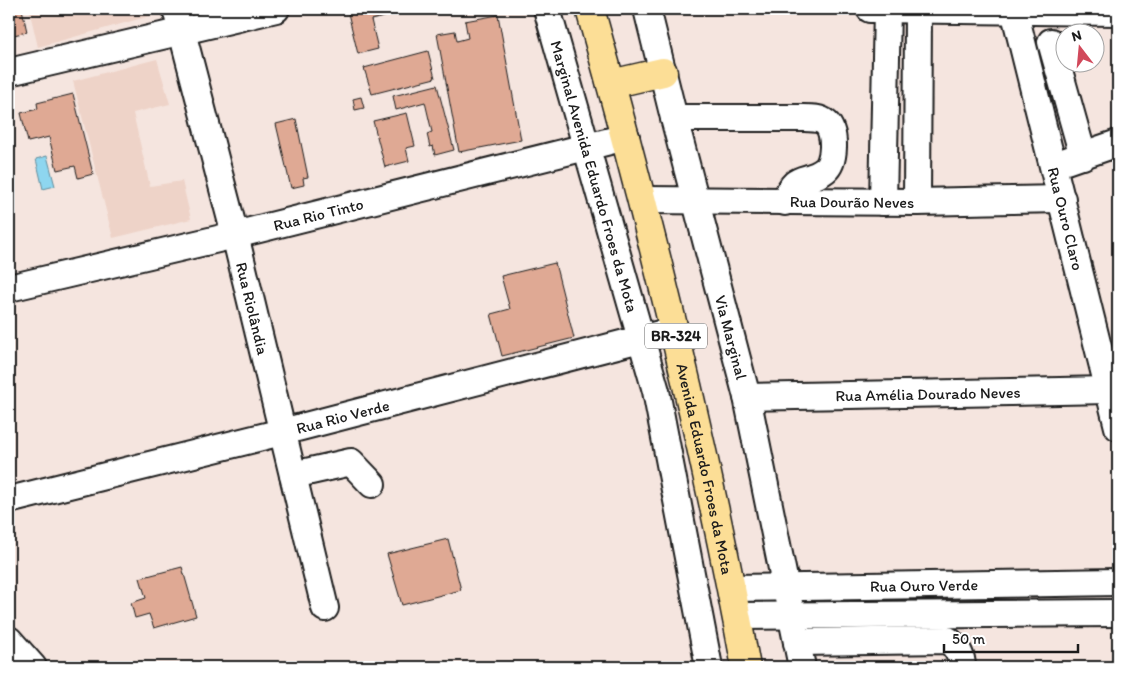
<svg xmlns="http://www.w3.org/2000/svg" width="1127" height="676" font-family="Itim,sans-serif">
<style>
.built{fill:#eed3c8}
.water{fill:#8ed6ef;stroke:#608c9b}
.building{fill:#dfa994;stroke:#1c1c1c}
.lines{fill:none;stroke-linecap:round;stroke-linejoin:round}
.minor-casing{stroke:#1c1c1c;stroke-width:30}
.highway-casing{stroke:#1c1c1c;stroke-width:31}
.minor{stroke:#fff;stroke-width:26}
.highway{stroke:#fcde96;stroke-width:28}
.labels{text-anchor:middle;stroke-width:4.5;stroke-linejoin:round;paint-order:stroke}
.shield{fill:#fff;stroke:#606060;stroke-width:1}
.shield-label{font-size:15px;font-weight:bold;fill:#1c1c1c}
.street-label{font-size:16px;fill:#1c1c1c;stroke:#fff}
</style>
<rect width="100%" height="100%" fill="#f5e5df"/>
<filter id="ink" filterUnits="userSpaceOnUse"><feTurbulence type="fractalNoise" baseFrequency=".02" numOctaves="2"/><feDisplacementMap in="SourceGraphic" scale="10" xChannelSelector="R" yChannelSelector="G"/><feConvolveMatrix kernelMatrix="1 2 1 2 8 2 1 2 1" color-interpolation-filters="sRGB"/></filter>
<g filter="url(#ink)">
<path class="built" d="M29,9H156L157,14L38,47Z
M157,59L170,104L133,113L150,186L182,181L191,219L113,238L73,81Z"/>
<path class="water" d="M47,156L55,186L43,189L36,159Z"/>
<path class="building" d="M9,9H22L27,32L9,36Z
M347,9H417L371,20L378,49L358,54Z
M498,15L521,140L459,152L437,34L455,31L457,41L468,38L465,21Z
M428,51L435,78L372,94L364,68Z
M437,85L454,150L435,155L433,146L430,147L427,134L432,132L425,102L396,110L393,96Z
M73,94L93,174L78,178L75,166L57,170L49,137L28,142L21,113L38,109L37,103Z
M361,97L364,108L355,110L353,99Z
M407,113L415,146L406,148L409,161L385,167L373,121Z
M296,119L308,177L303,178L304,185L291,188L276,124Z
M555,263L574,338L502,356L491,314L510,309L501,276Z
M448,539L461,590L402,605L387,554Z
M182,567L196,616L154,628L149,614L135,618L131,603L146,598L140,578Z"/>
<g class="lines">
<g class="minor-casing">
<g id="minor">
<path id="s1" d="M176,9L235,235L325,608"/>
<path id="s2" d="M547,9L656,391L709,667"/>
<path id="s3" d="M647,9L674,118L747,397L802,667"/>
<path d="M870,9L1118,12"/>
<path id="s4" d="M1014,10L1118,427"/>
<path d="M1051,42L1083,156"/>
<path d="M9,72L276,9"/>
<path d="M674,118H804C812,118 820,118 826,123C836,132 835,162 825,170C806,185 795,171 785,202"/>
<path d="M1066,161L1118,143"/>
<path id="s5" d="M642,200L917,202L1062,199"/>
<path d="M883,202L887,9"/>
<path d="M917,202L918,9"/>
<path id="s6" d="M9,288L235,235L626,137"/>
<path id="s7" d="M747,397L1109,390"/>
<path d="M293,475L351,462L372,484"/>
<path id="s8" d="M9,500L282,432L675,330"/>
<path id="s9" d="M732,588L1118,582"/>
<path d="M737,616L1118,613"/>
<path d="M9,640L33,667"/>
<path d="M797,642L948,640C957,647 962,655 962,667"/>
</g>
</g>
<g class="highway-casing">
<g id="highway">
<path id="s10" d="M590,9C651,226 705,445 746,667"/>
<path d="M611,84L663,72"/>
</g>
</g>
<use href="#minor" class="minor"/>
<use href="#highway" class="highway"/>
</g>
</g>
<g class="labels">
<rect class="shield" x="645" y="323.5" width="62" height="25" rx="4"/>
<g class="shield-label">
<text x="676" y="341">BR-324</text>
</g>
<g class="street-label">
<text dy="6" stroke="none"><textPath href="#s2" startOffset="174">Marginal Avenida Eduardo Froes da Mota</textPath></text>
<text dy="6" stroke="none"><textPath href="#s5" startOffset="210">Rua Dourão Neves</textPath></text>
<text dy="6" stroke="none"><textPath href="#s6" startOffset="318">Rua Rio Tinto</textPath></text>
<text dy="6" stroke="none"><textPath href="#s4" startOffset="215">Rua Ouro Claro</textPath></text>
<text dy="6" stroke="none"><textPath href="#s1" startOffset="309">Rua Riolândia</textPath></text>
<text dy="6" stroke="none"><textPath href="#s3" startOffset="339">Via Marginal</textPath></text>
<text dy="6" stroke="none"><textPath href="#s7" startOffset="181">Rua Amélia Dourado Neves</textPath></text>
<text dy="6" stroke="none"><textPath href="#s8" startOffset="344">Rua Rio Verde</textPath></text>
<text dy="6" stroke="none"><textPath href="#s10" startOffset="474">Avenida Eduardo Froes da Mota</textPath></text>
<text dy="6" stroke="none"><textPath href="#s9" startOffset="192">Rua Ouro Verde</textPath></text>
</g>
</g>
<rect width="1127" height="676" fill="none" stroke="#fff" stroke-width="30"/>
<rect x="15" y="15" width="1097" height="646" fill="none" stroke="#1c1c1c" stroke-width="2" filter="url(#ink)"/>
<g transform="translate(1080 48) rotate(344)"><circle r="24" fill="#ffffff" stroke="#a4a4a4"/>
<path d="M0-4L9 19L0 12L-9 19Z" fill="#d1495b"/>
<text y="-8" font-size="14" font-weight="bold" text-anchor="middle" fill="#1c1c1c">N</text>
</g>
<path d="M944 644v8h134v-8" fill="none" stroke="#1c1c1c" stroke-width="2.5"/>
<text x="952" y="644" font-size="15" fill="#1c1c1c" stroke="#ffffff" stroke-width="4" paint-order="stroke">50 m</text>
</svg>
